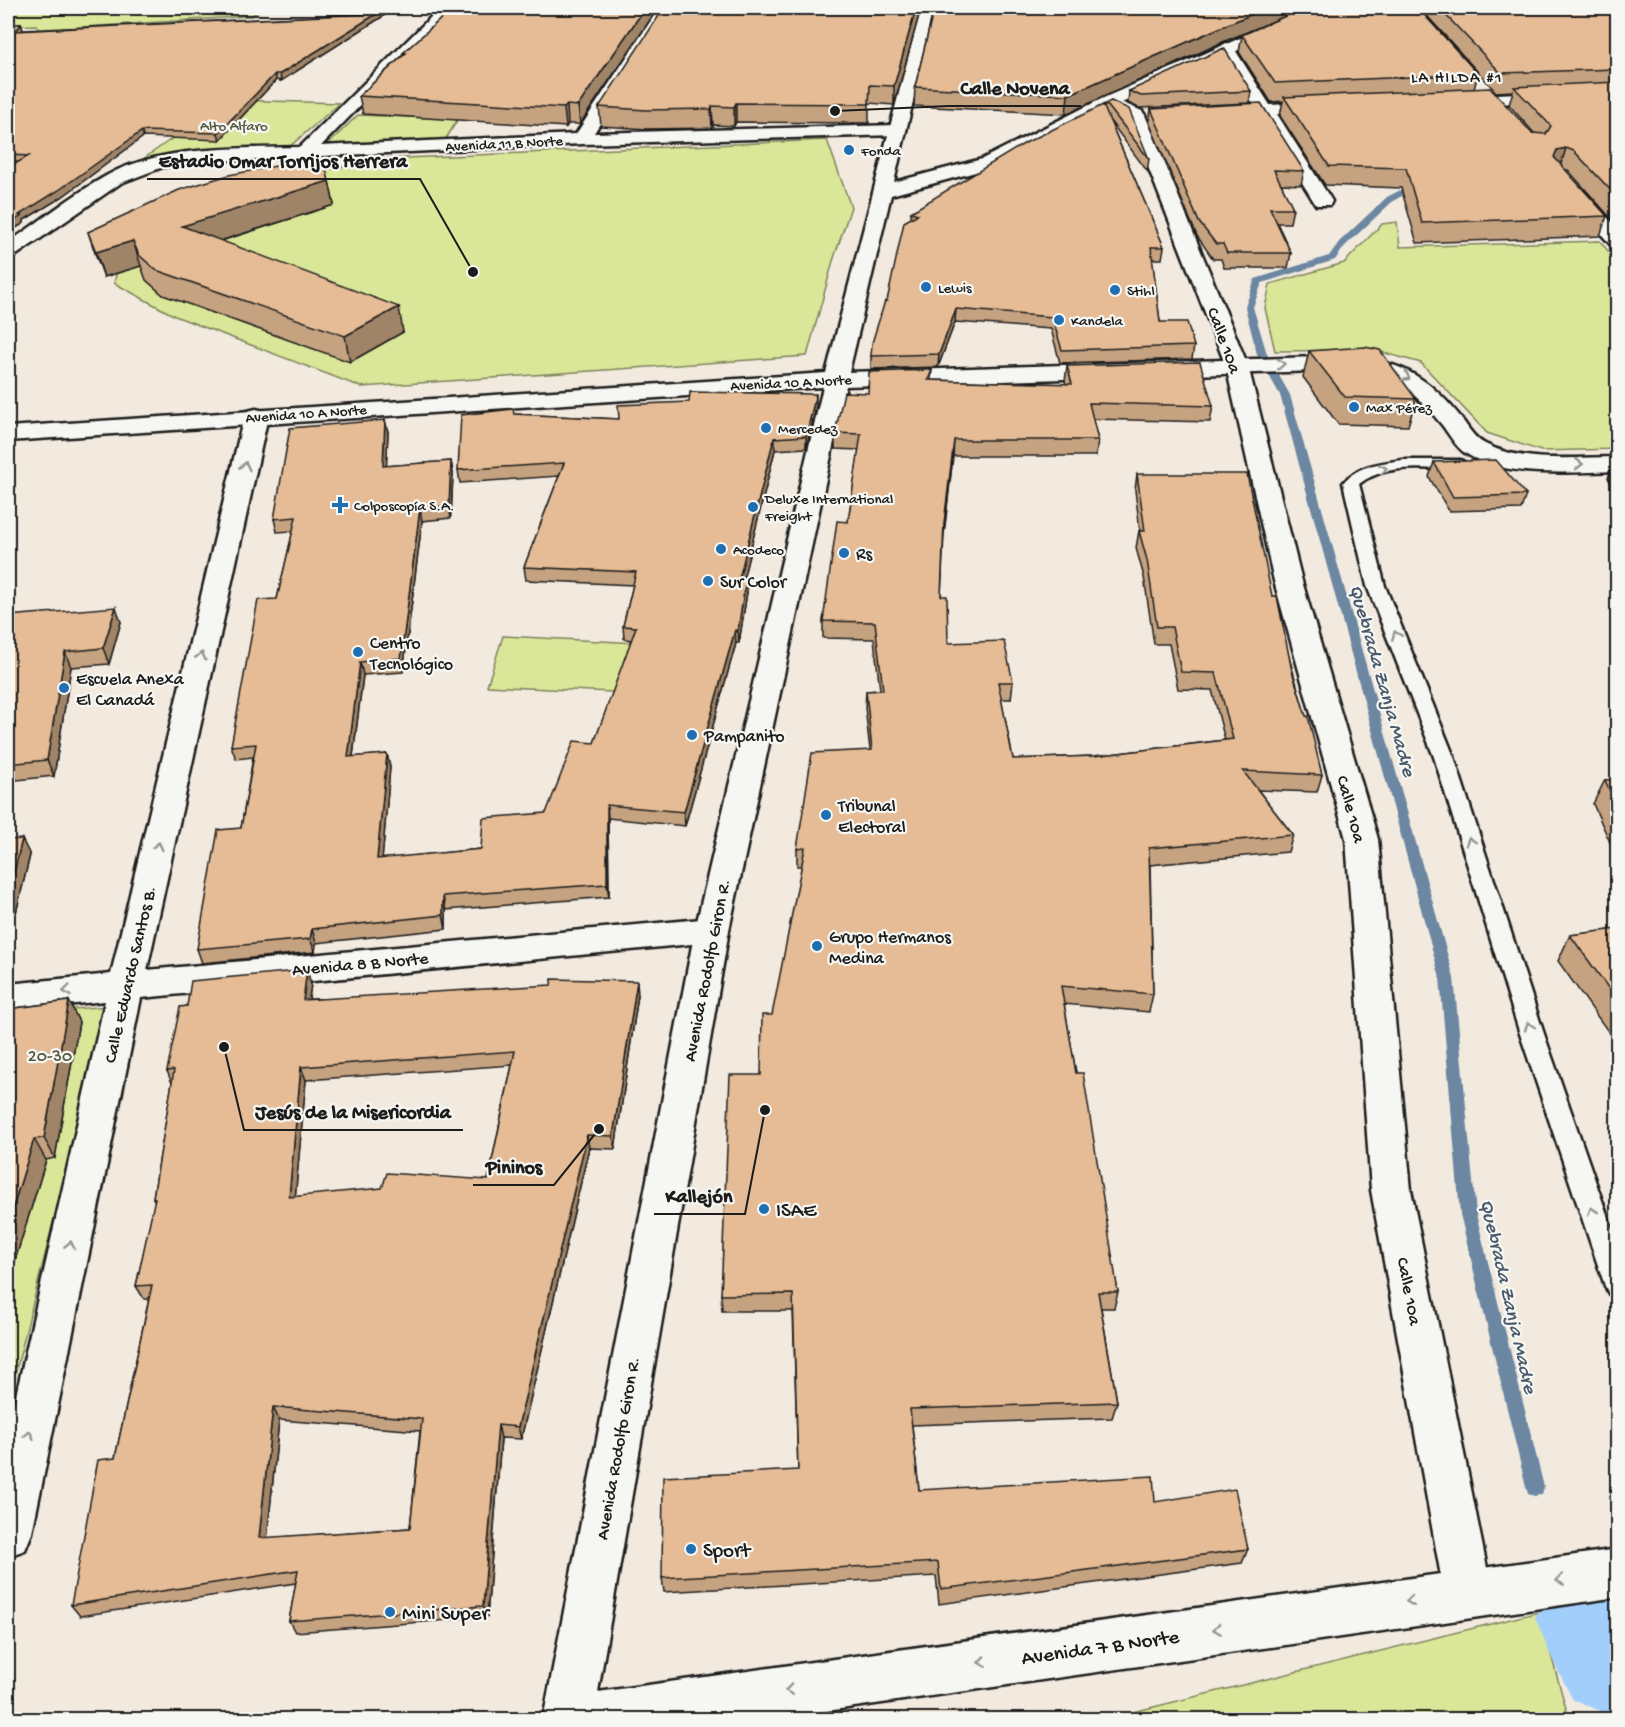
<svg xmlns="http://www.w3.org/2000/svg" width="1625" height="1727" font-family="'Gochi Hand',sans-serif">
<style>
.green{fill:#dae799;stroke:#7b825a;stroke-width:1.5}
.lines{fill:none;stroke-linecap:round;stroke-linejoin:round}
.stream{fill:#6c87a2;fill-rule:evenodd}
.river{fill:#a2cefc;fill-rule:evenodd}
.lane-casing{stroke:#1c1c1c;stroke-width:5}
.street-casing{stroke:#1c1c1c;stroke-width:5}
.secondary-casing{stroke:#1c1c1c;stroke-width:5}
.lane{fill:#f6f6f2;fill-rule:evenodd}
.street{fill:#f6f6f2;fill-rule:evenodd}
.secondary{fill:#f6f6f2;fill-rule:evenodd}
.wall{fill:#c5a280;stroke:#1c1c1c;stroke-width:1.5;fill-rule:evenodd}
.shaded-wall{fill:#a08468;stroke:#1c1c1c;stroke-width:1.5}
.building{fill:#e5bc95;stroke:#1c1c1c;stroke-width:1.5;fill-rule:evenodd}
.oneway{stroke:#949492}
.poi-dot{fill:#1f6fb2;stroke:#f6f6f2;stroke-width:2}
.labels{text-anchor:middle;stroke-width:4.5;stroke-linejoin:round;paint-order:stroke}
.far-park-label{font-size:15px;fill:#555942;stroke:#f6f6f2}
.far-street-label{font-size:15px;fill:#1c1c1c;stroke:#f6f6f2}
.far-poi-label{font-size:15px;fill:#1c1c1c;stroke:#f6f6f2;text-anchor:start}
.far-neighbourhood-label{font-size:16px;letter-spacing:1.5px;fill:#1c1c1c;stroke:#f6f6f2}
.street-label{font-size:18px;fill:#1c1c1c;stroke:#f6f6f2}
.poi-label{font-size:18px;fill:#1c1c1c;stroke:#f6f6f2;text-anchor:start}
.park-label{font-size:18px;fill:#555942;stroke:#f6f6f2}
.water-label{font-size:20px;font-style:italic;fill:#4b5a6a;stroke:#f6f6f2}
.near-poi-label{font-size:21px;fill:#1c1c1c;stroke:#f6f6f2;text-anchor:start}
.near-street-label{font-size:21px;fill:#1c1c1c;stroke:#f6f6f2}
.leader{fill:none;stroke:#1c1c1c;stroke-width:2}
.callout-dot{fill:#1c1c1c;stroke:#f6f6f2;stroke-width:2}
.callout-label{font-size:20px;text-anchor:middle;font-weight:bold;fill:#1c1c1c;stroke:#f6f6f2;stroke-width:4.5;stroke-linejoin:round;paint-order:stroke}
</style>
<rect width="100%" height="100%" fill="#f3eadf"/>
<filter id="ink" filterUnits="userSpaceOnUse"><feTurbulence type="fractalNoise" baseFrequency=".0167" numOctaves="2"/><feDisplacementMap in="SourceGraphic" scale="12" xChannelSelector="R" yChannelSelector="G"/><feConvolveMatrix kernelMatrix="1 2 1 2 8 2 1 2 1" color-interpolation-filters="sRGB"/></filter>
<g filter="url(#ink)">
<path class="green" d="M8,8H264L251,16L39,30L36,25L8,26Z
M227,100L340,103L289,147L187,153L143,159Z
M358,115L458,119L444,142L327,145Z
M827,140L851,207L833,261L807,356L361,387L175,316L114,283L124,243L260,183L381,159Z
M1397,222L1400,247L1600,241L1617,262V449L1541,451L1487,433L1421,363L1374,350L1275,351L1265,308L1270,284L1344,263L1382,224Z
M503,636L735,648L718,697L487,686Z
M107,1006L8,1403V1015Z
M1539,1612L1569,1719H1105Z"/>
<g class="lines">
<path class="stream" d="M1414,183L1421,185L1393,201L1345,246L1335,260L1262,283L1253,307L1267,354L1290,395L1454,978L1476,1214L1544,1487L1542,1494L1535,1496L1528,1494L1526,1487L1460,1214L1440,978L1280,395L1257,354L1245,307L1255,279L1329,256L1339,242L1387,197Z"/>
<path class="river" d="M1597,1555L1618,1563V1718L1573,1700L1553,1661L1535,1617L1553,1573Z"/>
<g class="lane-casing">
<path id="lane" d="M1403,460H1461L1469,465L1461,470C1429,469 1386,462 1359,484L1385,586L1454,757L1544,1034L1618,1246V1298L1609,1294L1605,1286L1520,1034L1434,757L1367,586L1343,483C1357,465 1382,463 1403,460Z"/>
</g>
<g class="street-casing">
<path id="street" d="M440,8H455L321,146L576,134L659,8H673L594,133L897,125L903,126L906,130L903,134L897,135L582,144L215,161L163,167L121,183L15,256L8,258V243C40,221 72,195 106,176C161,145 239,149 300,147Z
M1226,43L1232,45L1270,105L1326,102L1332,103L1334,107L1332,111L1326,112L1277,114L1332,201L1330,205H1316L1260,115L1221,117L1215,116L1212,112L1215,108L1254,105L1218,48Z
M1618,88V98L1455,106L1447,101L1455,96Z
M1109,97L1142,111L1145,115L1248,366L1302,581L1378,839L1411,1190L1492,1593L1485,1610L1468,1617L1451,1610L1444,1593L1371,1190L1346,839L1274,581L1226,366L1129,118L1103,106L1101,102Z
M1575,187L1582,189L1618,229V247L1611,245L1568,197L1566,193L1568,189Z
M256,409L264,411L268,416L147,970L712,918L724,921L729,930L724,939L712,942L141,998L32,1533L25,1550L8,1556V1431L105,1001L8,1011V984L111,974L244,416L248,411Z"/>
</g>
<g class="secondary-casing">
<path id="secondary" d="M921,8H935L894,182L982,159L1103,98L1309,8H1327L1325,11L1115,106L994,167L891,195L849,372L1347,356C1398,361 1425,374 1458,414C1466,424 1473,438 1485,444C1525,464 1575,457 1618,457V471C1571,472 1506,479 1465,453C1455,446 1449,434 1442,425C1414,390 1392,374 1347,370L846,386L729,930L598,1692L1618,1549V1597L764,1720H543L695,930L823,387L8,441V427L826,373Z"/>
</g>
<use href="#lane" class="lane"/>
<use href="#street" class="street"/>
<use href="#secondary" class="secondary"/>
</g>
<path class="wall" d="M396,8L281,81L276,80L220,140L143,137L62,197L24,220V223L8,233L18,162H8V24H21L23,30L364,14Z
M453,8H658L580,124H568L566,127L363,114L359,96L403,55V53Z
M921,8L894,105L869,103V123L736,122L734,126L713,125L712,128L647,129L601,126L599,107Z
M934,8H1418L1478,74L1474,89L1532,133H1534L1509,105L1513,91L1496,92L1420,8H1617V225L1568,170H1565L1607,216L1600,236L1417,243L1401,188L1325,185L1280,116L1283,101L1271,102L1239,52L1242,35L1281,18L1225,41L1066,114L914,106L915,87Z
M1129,91H1251L1249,103L1139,108L1128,103Z
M1111,101L1149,159L1147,171L1110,121L1164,247L1162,259H1152L1160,322L1194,346L1192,359L1060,363L1051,329L955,322L938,367L871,369V356L911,218V212Z
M1151,109L1304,171L1301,185L1281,184L1293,208L1290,223H1277L1291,253L1288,268H1224L1221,259H1213L1197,236L1149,122Z
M329,181L334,205L221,241L403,332L350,362L163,295L146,280L141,266L104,277L96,256L88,232Z
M1309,351L1416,399L1408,426L1338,424L1303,377Z
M1067,366L1213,406L1210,422L1092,419L1098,440L1096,456H953L944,535L941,596L948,643L1013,682L1011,699H1001L1013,759L1094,756L1225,740L1212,690L1178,689L1169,644H1154L1144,577L1136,548L1139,531H1140L1135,490L1137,474L1272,596L1322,775L1317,792L1258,790L1293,835L1288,852L1150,865L1153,994L1149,1012L1064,1004L1076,1073L1118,1292L1114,1308H1101L1117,1402L1112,1418L912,1425L919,1490L1155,1502L1248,1549L1242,1563L939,1604L936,1576L664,1592L662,1578L798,1470L793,1311H722L721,1295L761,1075L802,866H797V849L870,750L865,708L866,691L880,690L874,639L823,638V621L848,522L859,450L835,449V433L868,393L932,370L931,380L1066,384L1065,381Z
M816,407L806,448L775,450L743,579H746L747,592L739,643H736L685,826L608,818L609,897L446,910V929L316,943L315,952L202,963L197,949L241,828L253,757L236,759L231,746L277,599L293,531L277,532L274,519L385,420L388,432L386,466L451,461L453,473L451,518L422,521L403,672L363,675L353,757L387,754L390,767L382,859L481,849L546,813L594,743L632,640L624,639L623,626L633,585L526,580L524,567L559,476L460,483L458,470L514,414L619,419Z
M1617,455V492L1608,478Z
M1434,462L1526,495L1521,509L1449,511L1429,477Z
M8,616L121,622L109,664L71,667L54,776L8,781Z
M1617,779V858L1593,804L1605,780Z
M8,840L30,855L16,913L8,914Z
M1617,929V1044L1558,961L1570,935Z
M311,984L309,999L638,995L615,1149L589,1148L521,1439L501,1438L487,1617L295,1632L289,1621L296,1583L80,1616L71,1605L115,1458L149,1299H144L136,1286L155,1202L153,1198L172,1083L167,1071L187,1006ZM512,1065L488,1180L295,1197L306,1080ZM279,1420L420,1431L410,1528L267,1538Z
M69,1001L79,1022L55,1158L46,1160L8,1283V1009Z"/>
<path class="shaded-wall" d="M386,8H396L281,81L280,74Z
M645,8H658L580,124L578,106Z
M916,8H921L894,105V86Z
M1267,8H1305L1225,41L1066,114L1068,95L1228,24Z
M21,24L23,30L18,37L16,31Z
M275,74L276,80L220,140L218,133Z
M736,103V122L734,126V107Z
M567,105L568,124L566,127L564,108Z
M712,106L713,125L712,128L711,109Z
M142,131L143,137L62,197L24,220V223L8,233V224L19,215Z
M1566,148L1560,168L1554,157L1557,150Z
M329,181L334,205L188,251L182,226Z
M133,241L141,266L104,277L96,252Z
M399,307L403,332L350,362L345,336Z
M956,309L955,322L938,367L939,354Z
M816,394V407L806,448V436Z
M385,420L388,432L386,478L383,466Z
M774,438L775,450L740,592L739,579Z
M954,440L953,456L943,540L944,523Z
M451,461L453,473L451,518L449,506Z
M420,508L422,521L403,672L401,658Z
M746,579L747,592L739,643L738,630Z
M116,607L121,622L109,664L103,648Z
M735,630L736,643L685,826L684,812Z
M65,652L71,667L54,776L47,760Z
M360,662L363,675L351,771L348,757Z
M387,754L390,767L381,873L377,859Z
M607,805L608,818L609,897L607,884Z
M22,839L30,855L16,913L8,897Z
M443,896L446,910V929L443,915Z
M312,929L316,943L315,952L310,939Z
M307,970L311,984L307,1013L303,1000Z
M637,981L638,995L615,1149L613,1136Z
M69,1001L79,1022L55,1158L44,1138Z
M301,1067L306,1080L294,1211L289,1197Z
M587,1135L589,1148L521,1439L518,1427Z
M34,1139L46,1160L8,1283V1223Z
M273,1407L279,1420L266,1550L259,1538Z
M498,1425L501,1438L487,1617L483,1606Z"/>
<path class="building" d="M363,8H386L280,74H275L218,133L142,131L59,190L19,215L22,216L8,224V168L29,156L8,155V24H21L16,31L364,14Z
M453,8H645L578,106L567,105L564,108L359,96L406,53H403Z
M664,8H916L894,86L870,85L869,104L736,103L734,107L712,106L711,109L646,110L599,107Z
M934,8H1267L1228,24L1068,95L915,87Z
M1304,8H1418L1478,74L1275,83L1242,35Z
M1439,8H1617V69L1501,73Z
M1224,48L1251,91L1141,96L1129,91Z
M1617,82V197L1574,151L1566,148L1557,150L1554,157L1607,216L1422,223L1406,168L1329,166L1284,97L1490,88L1532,133L1546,134L1551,126L1514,87Z
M1111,101L1129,109L1149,159L1108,106L1103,105L1164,247H1151L1160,322H1187L1194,346L1062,350L1052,317L956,309L939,354L871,356L872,343L885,301H887L904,222L918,214L911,212L1027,142Z
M1261,103L1304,171L1274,170L1293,208H1270L1291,253H1227L1223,244H1216L1199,222L1151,109Z
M323,157L329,181L182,226L399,307L345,336L156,270L139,255L133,241L96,252L88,232L179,190L229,175Z
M1365,347L1380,350L1416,399L1345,397L1309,351Z
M1200,362L1213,406L1089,403L1098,440H954L944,523L941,596H947L948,643L1004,641L1013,682H998L1013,759L1094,756L1233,739L1216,673L1181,672L1172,627H1157L1147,560L1139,531H1145L1137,474H1247L1272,596H1277L1292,671L1306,716H1308L1322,775L1243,771L1293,835L1149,848L1153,994L1061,986L1076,1073H1083L1118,1292H1098L1117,1402L910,1409L919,1490L1153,1476L1155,1502L1235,1489L1248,1549L941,1589L938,1562L662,1578L663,1477L798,1470L793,1294L721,1295L730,1075H761L762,1015H772L805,848L797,849L812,753L872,750L866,691L883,690L875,622L823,621L837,521L848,522L861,434L835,433L844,392L868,393L869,372L932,370L928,380L1072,384L1067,366Z
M690,392L816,394L806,436L774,438L739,579H746L738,630H735L684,812L607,805V884L443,896V915L312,929L310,939L197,949L218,830L241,828L256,744L231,746L258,600L277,599L296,517L274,519L290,428L385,420L383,466L451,461L449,506L420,508L401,658L360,662L348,757L387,754L377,859L481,849L483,818L546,813L574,741L594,743L636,627L623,626L636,572L524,567L564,463L458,470L461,415L513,409L514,414L619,419L618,405L689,402Z
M1496,460L1526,495L1453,497L1434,462Z
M116,607L103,648L65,652L47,760L8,764V616Z
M1617,779V807L1605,780Z
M22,839L8,897V840Z
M1617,929V1000L1570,935Z
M307,970L303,1000L551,985L552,979L637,981L613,1136L587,1135L518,1427L498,1425L483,1606L289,1621L298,1570L71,1605L98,1460L115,1458L152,1285L136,1286L155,1198H153L174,1070L167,1071L180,1007L187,1006L191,981ZM515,1051L488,1180L387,1173L382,1188L289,1197L301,1067ZM273,1407L422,1419L410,1528L259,1538Z
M69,1001L44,1138L34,1139L8,1223V1009Z"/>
<defs><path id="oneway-chevron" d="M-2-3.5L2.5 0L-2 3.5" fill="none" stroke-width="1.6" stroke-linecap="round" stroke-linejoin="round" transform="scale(1.5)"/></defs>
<g class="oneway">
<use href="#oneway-chevron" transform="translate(1281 364) rotate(-2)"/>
<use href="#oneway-chevron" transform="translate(1406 377) rotate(28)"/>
<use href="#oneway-chevron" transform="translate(1579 464)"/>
<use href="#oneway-chevron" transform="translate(245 466) rotate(-77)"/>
<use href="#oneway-chevron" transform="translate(1383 469) rotate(-13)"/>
<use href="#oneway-chevron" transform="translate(1396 635) rotate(-112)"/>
<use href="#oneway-chevron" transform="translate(201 656) rotate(-77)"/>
<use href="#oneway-chevron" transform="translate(1470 841) rotate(-108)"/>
<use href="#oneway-chevron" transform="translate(158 846) rotate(-77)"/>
<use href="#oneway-chevron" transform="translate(67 991) rotate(174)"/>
<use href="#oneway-chevron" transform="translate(1529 1026) rotate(-108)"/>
<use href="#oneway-chevron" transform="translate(1592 1211) rotate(-109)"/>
<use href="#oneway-chevron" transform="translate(70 1245) rotate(-78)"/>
<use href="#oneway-chevron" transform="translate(29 1435) rotate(-78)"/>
<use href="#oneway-chevron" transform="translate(1560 1580) rotate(172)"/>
<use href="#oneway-chevron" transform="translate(1410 1601) rotate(172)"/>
<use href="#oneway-chevron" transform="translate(1217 1629) rotate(172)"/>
<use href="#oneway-chevron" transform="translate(982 1662) rotate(172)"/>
<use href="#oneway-chevron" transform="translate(789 1690) rotate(172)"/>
</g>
</g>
<g class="poi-dot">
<circle cx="849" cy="150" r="6"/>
<circle cx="926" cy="287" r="6"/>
<circle cx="1115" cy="290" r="6"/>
<circle cx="1059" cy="320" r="6"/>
<circle cx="1354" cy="407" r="6"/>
<circle cx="766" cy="428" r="6"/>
<path d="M337 496h6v6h6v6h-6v6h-6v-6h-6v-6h6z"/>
<circle cx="753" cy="507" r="6"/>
<circle cx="721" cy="549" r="6"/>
<circle cx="844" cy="553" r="6"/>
<circle cx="708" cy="581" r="6"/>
<circle cx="358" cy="652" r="6"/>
<circle cx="64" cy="688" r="6"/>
<circle cx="692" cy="735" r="6"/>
<circle cx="826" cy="815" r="6"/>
<circle cx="817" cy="946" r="6"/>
<circle cx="764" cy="1209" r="6"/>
<circle cx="691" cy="1549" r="6"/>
<circle cx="390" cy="1612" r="6"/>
</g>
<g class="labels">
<g class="far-park-label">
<text x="234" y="130">Alto Alfaro</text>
</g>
<g class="far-street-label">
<text transform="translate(504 143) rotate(-3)" y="5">Avenida 11 B Norte</text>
<text transform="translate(791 382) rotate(-3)" y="5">Avenida 10 A Norte</text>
<text transform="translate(306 413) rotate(-4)" y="5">Avenida 10 A Norte</text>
</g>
<g class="far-poi-label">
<text x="861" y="155">Fonda</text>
<text x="938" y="292">Lewis</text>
<text x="1127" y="295">Stihl</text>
<text x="1071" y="325">Kandela</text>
<text x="1366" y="412">Max Pérez</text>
<text x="778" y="433">Mercedez</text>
<text x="765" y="503">Deluxe International<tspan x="765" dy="17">Freight</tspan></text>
<text x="354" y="510">Colposcopía S.A.</text>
<text x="733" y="554">Acodeco</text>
</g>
<g class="far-neighbourhood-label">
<text x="1457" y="82">LA HILDA #1</text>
</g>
<g class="street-label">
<text transform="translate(1225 340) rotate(70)" y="6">Calle 10a</text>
<text transform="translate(1352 809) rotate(75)" y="6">Calle 10a</text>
<text transform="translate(360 963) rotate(-5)" y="6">Avenida 8 B Norte</text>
<text transform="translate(706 970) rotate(-79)" y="6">Avenida Rodolfo Giron R.</text>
<text transform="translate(129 974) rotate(-77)" y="6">Calle Eduardo Santos B.</text>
<text transform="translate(1410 1291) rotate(79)" y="6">Calle 10a</text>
<text transform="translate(617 1448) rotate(-80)" y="6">Avenida Rodolfo Giron R.</text>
</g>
<g class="poi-label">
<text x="856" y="559">Rs</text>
<text x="720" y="587">Sur Color</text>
<text x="370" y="648">Centro<tspan x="370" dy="21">Tecnológico</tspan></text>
<text x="76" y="684">Escuela Anexa<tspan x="76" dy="21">El Canadá</tspan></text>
<text x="704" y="741">Pampanito</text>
<text x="838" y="811">Tribunal<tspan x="838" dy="21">Electoral</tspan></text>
<text x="829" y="942">Grupo Hermanos<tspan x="829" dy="21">Medina</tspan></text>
</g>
<g class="park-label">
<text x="50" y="1061">20-30</text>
</g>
<g class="water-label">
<text transform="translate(1384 680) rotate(74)" y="7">Quebrada Zanja Madre</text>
<text transform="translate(1510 1296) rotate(77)" y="7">Quebrada Zanja Madre</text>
</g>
<g class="near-poi-label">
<text x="776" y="1216">ISAE</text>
<text x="703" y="1556">Sport</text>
<text x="402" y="1619">Mini Super</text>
</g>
<g class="near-street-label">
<text transform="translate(1100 1646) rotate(-8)" y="7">Avenida 7 B Norte</text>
</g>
</g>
<path class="leader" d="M835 111L948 106H1081M473 272L420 179H147M224 1047L244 1130H463M599 1129L554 1185H473M765 1110L745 1214H654"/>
<g class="callout-dot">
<circle cx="835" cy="111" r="6"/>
<circle cx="473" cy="272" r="6"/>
<circle cx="224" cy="1047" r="6"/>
<circle cx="599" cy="1129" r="6"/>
<circle cx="765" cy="1110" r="6"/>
</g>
<g class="callout-label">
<text x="1015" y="94">Calle Novena</text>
<text x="283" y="167">Estadio Omar Torrijos Herrera</text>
<text x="353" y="1118">Jesús de la Misericordia</text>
<text x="514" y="1173">Pininos</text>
<text x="699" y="1202">Kallejón</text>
</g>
<rect width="1625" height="1727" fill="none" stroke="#f6f6f2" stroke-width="30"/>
<rect x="15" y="15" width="1595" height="1697" fill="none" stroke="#1c1c1c" stroke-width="2" filter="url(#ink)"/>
</svg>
